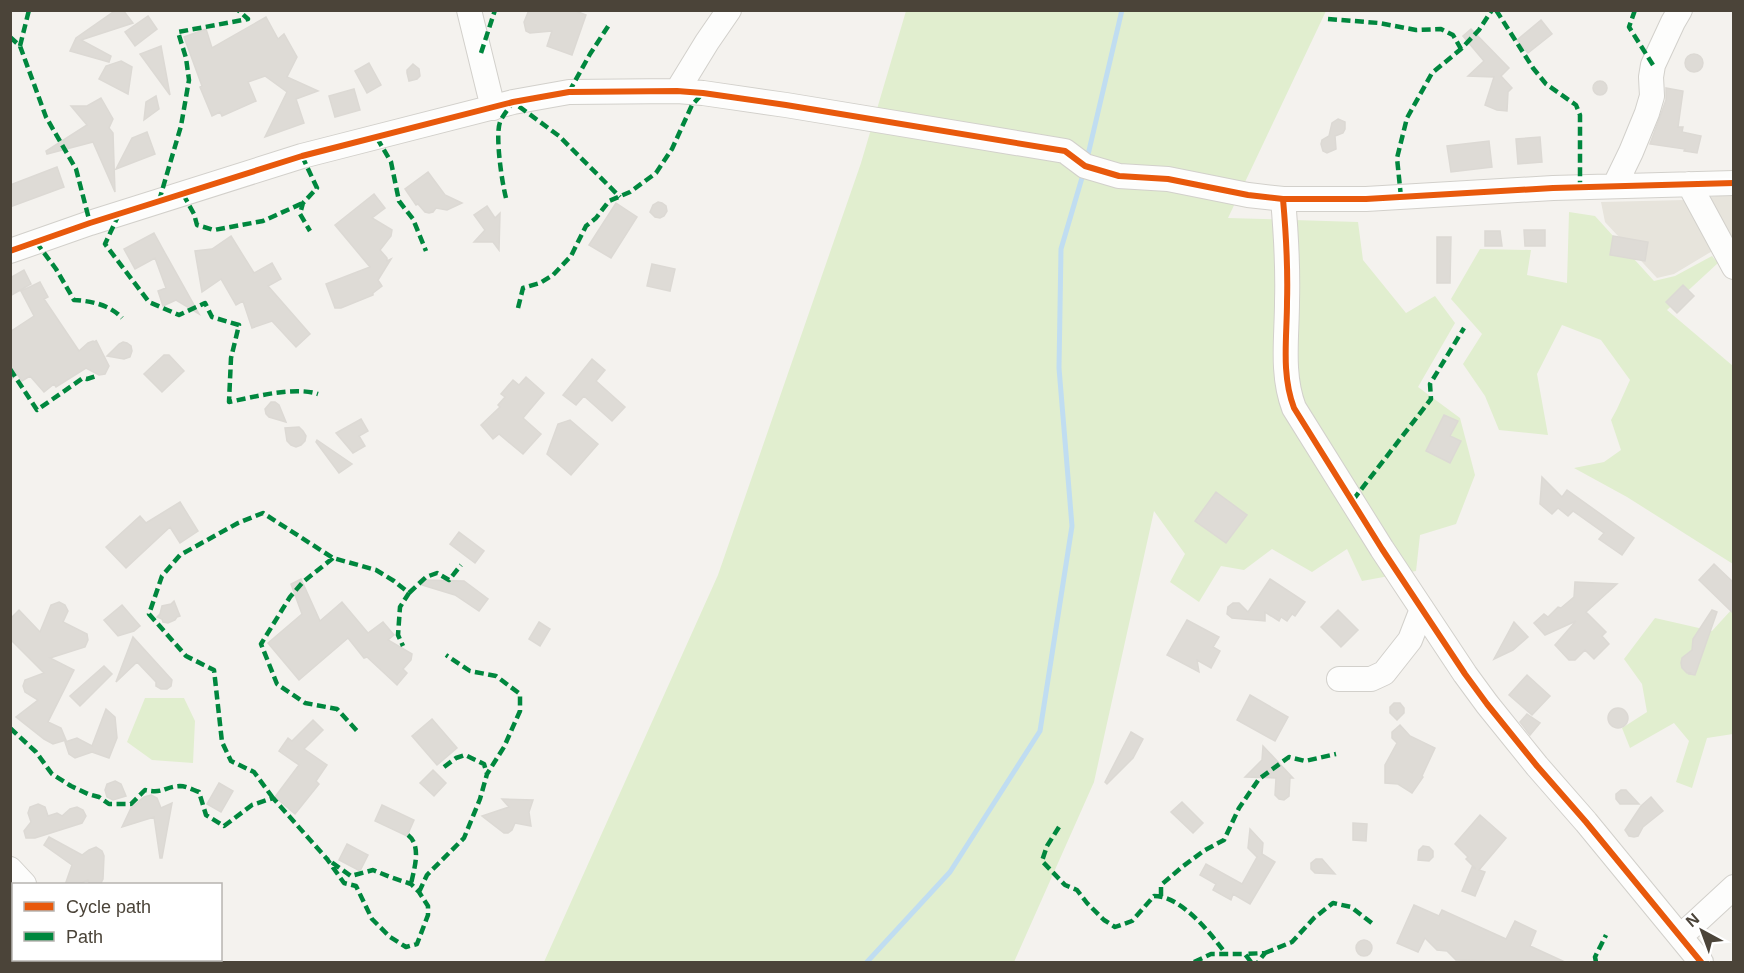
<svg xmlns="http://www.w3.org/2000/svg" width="1744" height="973" font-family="Helvetica,sans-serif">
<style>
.residential{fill:#e7e4dc}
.green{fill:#e1eecf}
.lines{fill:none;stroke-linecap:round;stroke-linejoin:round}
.stream{stroke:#c0ddf1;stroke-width:5}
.building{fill:#dedbd6;stroke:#dcd9d4;stroke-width:1.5}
.minor-casing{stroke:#d2d0cb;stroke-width:26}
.minor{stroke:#fdfdfc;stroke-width:24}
.quiet{stroke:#00873e;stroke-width:4.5;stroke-dasharray:9 4.5;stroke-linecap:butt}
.cycleway-casing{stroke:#fff;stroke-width:10}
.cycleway{stroke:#e8590c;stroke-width:6}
</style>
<rect width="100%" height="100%" fill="#f4f2ee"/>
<path class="residential" d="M1733,194V242L1724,244L1674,274L1657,278L1605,222L1601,202L1684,200Z"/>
<path class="green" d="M906,11H1326L1228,218L1358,222L1363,260L1406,313L1435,296L1455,323L1418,387L1460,418L1475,475L1456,524L1420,535L1416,571L1362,581L1347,549L1312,572L1272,549L1244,570L1221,566L1199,602L1170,582L1185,554L1154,511L1094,782L1014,962H544L718,575L861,163Z
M1569,212L1595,216L1654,281L1675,276L1712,256L1718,263L1667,310L1733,366V564L1627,497L1574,468L1604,462L1621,450L1611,420L1617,409L1630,380L1601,340L1562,325L1537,374L1548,435L1499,430L1485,396L1463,364L1482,334L1451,299L1480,249L1531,250L1527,275L1567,283Z
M1733,608V734L1707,738L1692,788L1676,782L1689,741L1674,723L1630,748L1622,728L1647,712L1642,684L1624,659L1655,618L1712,631Z
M145,698H184L195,721L193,763L152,760L127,742Z"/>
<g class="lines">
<path class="stream" d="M1087,159L1122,10
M867,962L950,872L1040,731L1072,526L1059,368L1061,249L1084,171"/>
</g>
<path class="building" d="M116,10H123L133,23L81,40L111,56L109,62L70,51L76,38Z
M529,10H573L586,15L572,55L547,46L552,31L530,33L526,31L524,22Z
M148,16L157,29L135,46L125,32Z
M266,17L278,39L284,34L297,57L287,77L318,91L296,99L304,123L265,137L287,92L265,76L248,82L256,101L222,116L220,112L212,116L200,87L202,86L184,37L206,29L212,48Z
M1541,20L1552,34L1528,53L1517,40Z
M1471,29L1509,68L1501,76L1512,88L1508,92L1507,111L1497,110L1485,105L1494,77L1468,76L1484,61L1463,36Z
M161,46L170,95L140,54Z
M1685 63a9 9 0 1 1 18 0a9 9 0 1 1-18 0Z
M121,61L132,67L128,94L99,79L106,66Z
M369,63L381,85L367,93L355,71Z
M413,64L419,69L420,76L417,79L409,81L407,73V70Z
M1593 88a7 7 0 1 1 14 0a7 7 0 1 1-14 0Z
M1666,88L1683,91L1678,127H1683L1682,132L1701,136L1697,153L1684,151L1685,149L1650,144L1666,100Z
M354,89L360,110L335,117L329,96Z
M156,96L159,109L144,120L146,102Z
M101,98L113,119L109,128L113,133L115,192L93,142L47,154L46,151L87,125L71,106H87Z
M1338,119L1345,122V129L1343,133L1335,136L1336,149L1327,153L1323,151L1321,144L1322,140L1329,136L1332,123Z
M147,132L155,154L116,169L132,138Z
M1540,137L1542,162L1518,164L1516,139Z
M1489,141L1492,167L1451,172L1447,146Z
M57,167L64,187L10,207V185Z
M428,172L445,195L462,203L447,210L436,208L433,212L429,213L425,212L418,204L416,205L405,189Z
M374,194L385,208L372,218L392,230L391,236L380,250L387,258V261L391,259L378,280L382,286L373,293V295L341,308H335L326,284L370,267L335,225Z
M658,202L662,203L666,206L667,211L664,216L660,218L655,217L650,212L653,205Z
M616,203L637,217L611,258L589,245Z
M487,206L495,218L500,213L499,250L493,242H474L485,230L474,215Z
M1524,230H1545V246H1525Z
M1485,231H1500L1502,246H1485Z
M154,233L165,253L199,314L176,300L163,306L158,291L166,288L155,258L135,269L124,249Z
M231,236L254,273L272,263L281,279L268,286L310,334L296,347L272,321L252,328L243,301L236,305L221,279L202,292L195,251L212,249Z
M1613,236L1648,242L1645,261L1610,255Z
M1437,237H1451L1450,283H1437Z
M652,264L675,269L670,291L647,286Z
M24,270L31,284L10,296V278Z
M40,282L48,297L44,299L79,351L88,343L93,341L96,342V340L109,366L105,374L99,375L86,368L56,387L54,384L44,392L30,376L22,381L17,374L10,381V332L34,316L21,291Z
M1683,285L1694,296L1677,313L1666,302Z
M123,342L127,343L131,346L132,351L130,357L124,359L107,356L119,344Z
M164,355H169L184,371L162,392L144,374Z
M592,359L605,370L596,381L625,407L612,421L584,396L576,405L563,395Z
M526,377L544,393L523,418L541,434L523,454L499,434L493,439L481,425L500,407L498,405L505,397L501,394L513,380L519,385Z
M271,402H275L279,405L286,422L269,417L266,414L265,409Z
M1444,415L1458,421L1450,436L1461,441L1450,463L1426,451Z
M361,419L368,431L359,436L365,446L353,453L336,433Z
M570,420L598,444L571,475L547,454L558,424Z
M299,427L303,431L306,436L305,441L301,445L296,447L291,445L287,441L285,428Z
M317,440L352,464L339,473L316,442Z
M1542,477L1562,497L1567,490L1634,538L1622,555L1599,539L1604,533L1573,511L1568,516L1558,508L1552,514L1540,504Z
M1216,492L1247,515L1226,543L1195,521Z
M180,502L198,531L180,543L170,527L126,568L106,547L140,516L146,523Z
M459,532L484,551L475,563L450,544Z
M1714,564L1734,583V614L1699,580Z
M301,579L320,621L342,602L368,633L383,622L394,635L388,640L412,654L411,660L403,669L407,673L397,685L367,657L364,658L348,638L299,680L268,643L302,614L291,584Z
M1270,579L1305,602L1295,616L1292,614L1287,621L1281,617L1279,621L1265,612V621L1232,618L1227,614L1228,607L1233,603H1239L1248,612Z
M423,580L464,581L488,599L479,611L455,595L422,585Z
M1575,582L1617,584L1586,612L1606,632L1602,636L1609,644L1594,659L1585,650L1575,660H1569L1555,645L1576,621L1545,635L1534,623L1544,614L1548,617L1558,607L1561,608L1574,597Z
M174,601L180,616L177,617L175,620L168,623L163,622L162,619L157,617L160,614L162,606L171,604Z
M59,602L65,605L68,611L63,622L87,634L88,640L85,647L50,658L74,670L48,722L61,728L66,740L53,744L44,739L16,717L38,700L25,692L23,686L25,680L44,673L10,639V619L19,610L40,632L51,605Z
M122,605L140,626L134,631L118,636L104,620Z
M1338,610L1358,630L1341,647L1321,627Z
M1712,610L1717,612L1695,675L1689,674L1690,673H1687L1682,668L1681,663L1682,658L1692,650L1693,639Z
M1187,620L1219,637L1213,647L1220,651L1211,668L1197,660L1199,672L1167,655Z
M539,622L550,629L540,646L529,639Z
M1514,622L1528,637L1513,650L1494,659Z
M133,637L172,680L171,686L167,689H161L156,686V682L137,662L116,682Z
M104,666L112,674L80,706L70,696Z
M1527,675L1550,696L1532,715L1509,695Z
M1250,695L1288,717L1275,741L1237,720Z
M1394,703H1400L1404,708V713L1397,720L1390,713V707Z
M1608 718a10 10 0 1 1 20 0a10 10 0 1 1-20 0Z
M106,709L115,717L117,738L109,758L92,752L75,758L69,754L65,742L77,738L92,746Z
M1527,714L1540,723L1530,735L1520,722Z
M432,719L457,748L437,765L412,736Z
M313,720L323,730L304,749L327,765L316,781L319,784L295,814L275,797L299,765L279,751L288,738L292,741Z
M1400,725L1410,736L1435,748L1422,776L1423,777L1412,793L1398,784L1385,783V765L1397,743L1392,738V732Z
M1131,732L1143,739L1133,758L1107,784L1105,782Z
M1263,746L1293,778H1290L1289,796L1284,800L1279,799L1275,795L1276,778L1245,777L1262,760Z
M433,770L446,783L434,796L420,783Z
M115,781L121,784L126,796L113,800L107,797L105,790L107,784Z
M219,783L233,791L221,812L207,804Z
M1621,790H1626L1639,804H1620L1616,799V794Z
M151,795L157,798L161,808L172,803L162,858H160L154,817L122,827L131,808L144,797Z
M1651,797L1663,811L1643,827L1638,836L1634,837L1629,836L1625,830L1641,806Z
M502,799L533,800L529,812L531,826L515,823L512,830L508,833H504L482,816L509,807Z
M1182,802L1203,823L1193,833L1171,812Z
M38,804L45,807L48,816L57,813L62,816L70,809L77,807L83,810L86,816L82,823L35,838H26L24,831L31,822L28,813L30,807Z
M382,805L414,820L407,836L375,821Z
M1480,815L1506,838L1479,870L1485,872L1475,896L1462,891L1472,867L1476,869L1466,859L1468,857L1455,844Z
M1353,823L1367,824L1366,841L1353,840Z
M1250,829L1263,843L1262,854L1275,862L1250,904L1233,894L1231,900L1213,890L1216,884L1200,875L1206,864L1242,884L1257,857L1248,848Z
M49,837L82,855L89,850L96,847L102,851L104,856L103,879L100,885H90L88,880L77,885H65L72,865L44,845Z
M347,844L368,855L360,871L339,860Z
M1423,846L1429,847L1433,851V857L1429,861L1418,860L1419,850Z
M1316,859H1322L1335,874L1315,873L1311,869V863Z
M1414,905L1439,916L1442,910L1506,939L1515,921L1536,931L1530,946L1567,963H1484V961L1456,960L1447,951L1437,950L1425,938L1418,952L1397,943Z
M1356 948a8 8 0 1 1 16 0a8 8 0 1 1-16 0Z"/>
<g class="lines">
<g class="minor-casing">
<path id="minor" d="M469,10L493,108
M677,91L707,42L729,10
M1689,184L1734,267
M1615,185L1631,152L1647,113L1652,96L1651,77L1653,65L1673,22L1680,10
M1283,199C1286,233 1288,267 1287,302C1287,337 1281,374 1294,408L1382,549L1465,674L1487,704L1537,766L1586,822L1701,962
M10,251L90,223L302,156L513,102L569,92L677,91L703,93L786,105L1065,151L1085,166L1119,176L1168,179L1248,195L1283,199H1366L1553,188L1734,183
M1339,679H1371L1384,673L1410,640L1422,609
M10,869L24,884
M1681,936L1734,887
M90,960L93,962"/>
</g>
<use href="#minor" class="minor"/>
<path class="quiet" d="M1496,10L1533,68L1546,84L1576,105L1580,115V187
M1635,10L1629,27L1653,65
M1328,19L1379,23L1416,30L1441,29L1453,35L1461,49
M10,37L20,46L46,117L76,169L90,223
M20,46L29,10
M481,53L495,10
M569,92L590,54L609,25
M377,138L391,162L399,201L413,219L426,251
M302,156L317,188L303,203L300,214L310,231
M183,194L194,214L197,225L214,230L263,221L303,203
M1401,197L1397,158L1407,118L1432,73L1461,49L1479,30L1492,10
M506,198C502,183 495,136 500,122C503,115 509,108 513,102L559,136L620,197
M159,201L181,126L189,80L186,58L178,32L248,19L238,10
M119,214L105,244L149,302L179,315L205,303L212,317L239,325L231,358L229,402C254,397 294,386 318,394
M36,242L56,269L74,300C92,301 110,305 122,318
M518,308L523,288L540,283L553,275L571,256L586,226L596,218L609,201L630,192L656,173L672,149L692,105L703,93
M10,369L37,410L83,378L87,379L96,376
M1353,500L1431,399L1430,384L1464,328
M333,558L303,582L290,597L261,644L277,684L305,703L337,709L359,733
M409,593L426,577L437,573L449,580L461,565
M10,728L36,752L52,774L71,786L88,794L99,797L109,804H131L145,790C164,794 163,787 180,786C186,786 193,790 199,792L206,815L224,826L252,805L273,798L327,859L344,883L356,886L372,919L390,937L406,947L417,944L428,915V906L419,892L411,884L390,877L373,870L351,876L327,859
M444,767L456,758L465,755L484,764L487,774
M273,798L254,772L231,761L222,742L214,670L186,656L149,614L162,576L180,555L238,523L263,513L333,558L376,570L394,581L409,593L400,607L398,635L403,646
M1059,827L1047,846L1042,861L1065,885L1077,890L1087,903L1104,920L1115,927L1132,921L1154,896C1182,896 1211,934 1226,954
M408,835C422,846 414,869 411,884
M419,892L427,875L464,838L480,799L487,774L504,747L520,711V694L496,676L470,671L446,655
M1161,896V885L1182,867L1205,850L1224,840L1239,808L1259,779L1289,757L1305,761L1336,754
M1265,953L1292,942L1314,918L1333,903L1351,907L1373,924
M1194,962L1211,954H1245
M1251,962L1245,954L1265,953L1258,962
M1596,962L1595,957L1606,935"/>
<g class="cycleway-casing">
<path id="cycleway" d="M1283,199C1286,233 1288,267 1287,302C1287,337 1281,374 1294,408L1382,549L1465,674L1487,704L1537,766L1586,822L1701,962
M10,251L90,223L302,156L513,102L569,92L677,91L703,93L786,105L1065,151L1085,166L1119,176L1168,179L1248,195L1283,199H1366L1553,188L1734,183"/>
</g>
<use href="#cycleway" class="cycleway"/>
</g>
<rect width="1744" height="973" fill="none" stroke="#4b4439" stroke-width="24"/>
<rect x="12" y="883" width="210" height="78" fill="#ffffff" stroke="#b7b4b0" stroke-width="1.5"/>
<rect x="24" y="902" width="30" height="9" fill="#e8590c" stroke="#b7b4b0" stroke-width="1.5"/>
<text x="66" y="913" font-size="18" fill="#4b4439">Cycle path</text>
<rect x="24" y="932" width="30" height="9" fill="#00873e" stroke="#b7b4b0" stroke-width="1.5"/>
<text x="66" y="943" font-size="18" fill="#4b4439">Path</text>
<g transform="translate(1702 931) rotate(319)" stroke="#ffffff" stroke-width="4.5" paint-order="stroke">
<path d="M0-4.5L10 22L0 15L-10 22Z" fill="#4b4439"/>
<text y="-9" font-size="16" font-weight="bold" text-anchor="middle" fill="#4b4439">N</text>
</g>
</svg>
